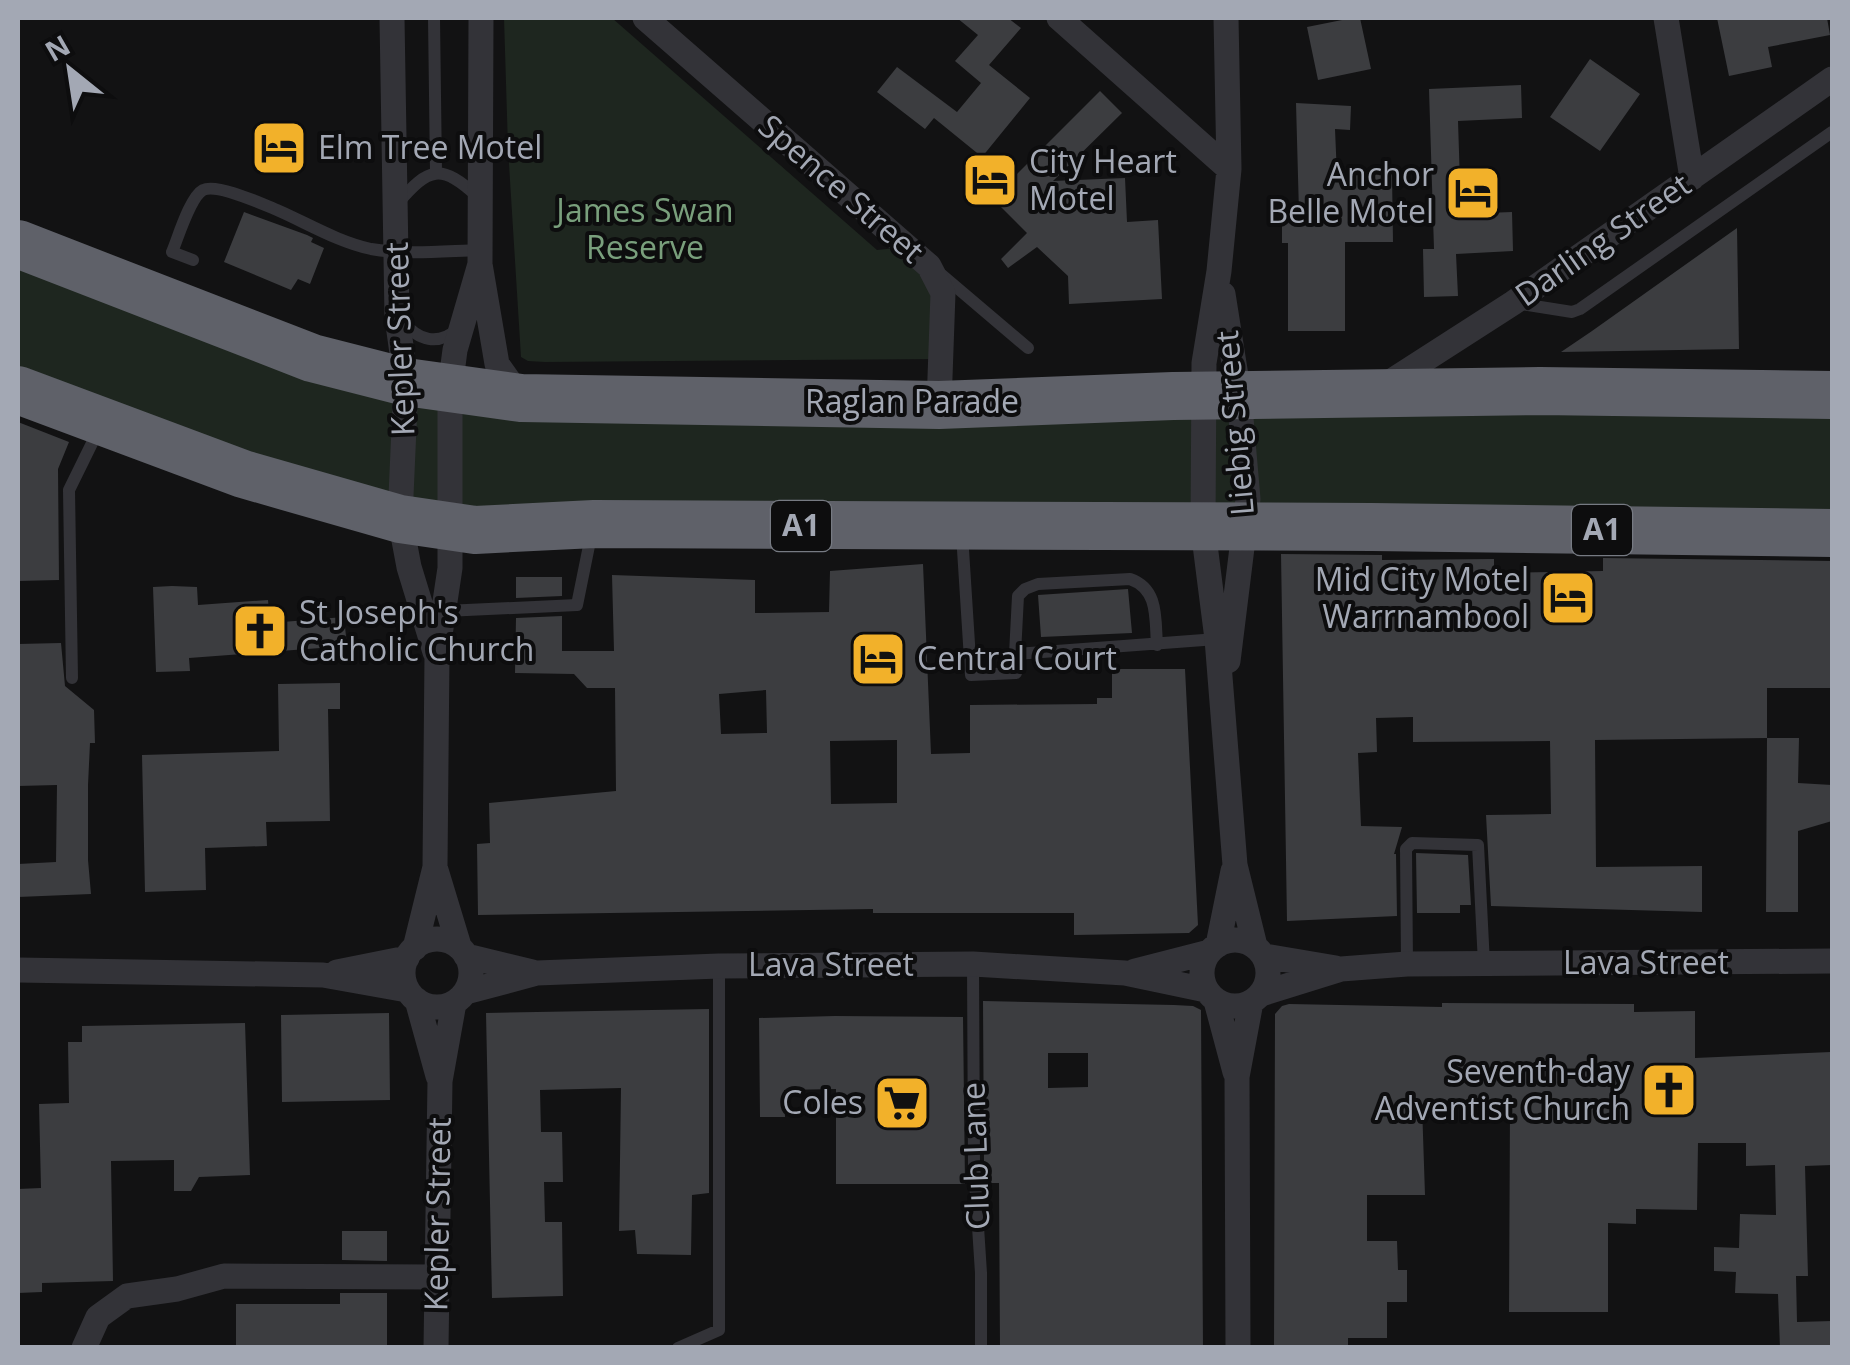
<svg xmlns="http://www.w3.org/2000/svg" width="1850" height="1365" font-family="'Open Sans',sans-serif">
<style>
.green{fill:#1e261f}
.building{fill:#3c3d40;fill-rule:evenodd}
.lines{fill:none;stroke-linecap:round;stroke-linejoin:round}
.lane{stroke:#333338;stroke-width:12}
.street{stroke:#333338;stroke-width:25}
.highway{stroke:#5f6169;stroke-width:48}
.labels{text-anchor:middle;stroke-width:8;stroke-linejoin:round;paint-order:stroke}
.shield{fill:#0d0d0e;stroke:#767a82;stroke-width:2.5}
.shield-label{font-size:30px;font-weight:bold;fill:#a3a8b4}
.poi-label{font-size:32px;fill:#a3a8b4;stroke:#0d0d0e;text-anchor:start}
.street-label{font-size:32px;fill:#a3a8b4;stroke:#0d0d0e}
.park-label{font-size:32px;fill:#799f7c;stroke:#0d0d0e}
</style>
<rect width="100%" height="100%" fill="#121213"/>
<path class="green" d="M504,18H612L877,250L896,248L929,266L938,359L545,362L528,361L521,357L508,148Z
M18,244L406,382L1832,395V533L465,530L18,390Z"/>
<path class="building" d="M957,18H1008L1021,28L989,65L1030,98L982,157L934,118L925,129L877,92L897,67L957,112L981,83L955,61L978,35Z
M1352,18H1360L1371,69L1318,80L1307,27Z
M1717,18H1827L1830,35L1768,47L1772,67L1729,76Z
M1590,59L1640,94L1600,151L1550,117Z
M1521,85L1522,118L1458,121L1461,214L1512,212L1513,251L1456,254L1458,296L1424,297L1423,249H1434L1429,89Z
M1100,91L1122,113L1053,181L1125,178L1127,222L1158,220L1162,299L1069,304L1068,276L1037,247L1008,268L1001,259L1027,233L978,184L1001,161L1015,176Z
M1296,103L1351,106L1350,130L1335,129L1337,176L1392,174L1393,242H1345V331H1288V243H1282V213H1299Z
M244,212L307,235L313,238L311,242L324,248L310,284L298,279L291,290L224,262Z
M1737,228L1739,349L1561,352L1592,331Z
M18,422L69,442L58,469L59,580L18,581Z
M1281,554L1382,555V560L1494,559V573L1603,571V558L1832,561V688H1767V738L1595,740L1596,867L1702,866V912L1491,906L1486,815L1551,814L1550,741L1413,742V717L1376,718L1377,752L1358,753L1361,826L1402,827L1394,854H1396L1397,916L1287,921Z
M923,564L931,754L970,753V705L1097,704V698H1112V669H1185L1198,925L1189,933L1074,935V913H873V909L478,915L477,844L490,843L489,803L616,791L615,688H587L574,674L515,673L516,618L562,616V651H614L612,575L755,580V613L829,612L830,571ZM766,690L767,733L721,734L719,694ZM897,740V803L831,804L830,741Z
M516,577H562V596L516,598Z
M172,586L197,587L198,605L268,600L270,623L344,617L347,646L189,658L190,671L156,672L153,587Z
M1128,589L1132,633L1041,637L1038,595Z
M61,643L65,686L94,710L95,743H90L88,785V860L91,894L18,897V864L56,862L57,785L18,786V644Z
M340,683V709H328L330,821L266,822L267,846L205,848L206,890L145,892L142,755L279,751L278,684Z
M1767,738H1799L1798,783L1832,785V821L1798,831V912H1766Z
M1416,853L1468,855L1471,905H1460V913H1417Z
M983,1001L1174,1005L1193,1006L1201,1010L1203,1348H1000L999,1183H985L984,1165ZM1048,1053H1088V1087L1048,1088Z
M1442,1003L1634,1004V1012L1695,1011V1058L1831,1052L1832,1165L1805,1166L1808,1276H1796L1797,1322L1832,1321V1348H1780L1778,1294L1735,1293L1736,1272L1714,1271V1247L1739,1248L1740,1214L1776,1215L1775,1165L1746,1166V1143H1698L1697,1210L1636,1209V1224L1608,1223V1312H1509L1510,1108L1422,1105L1425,1195H1367V1241H1397L1398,1270H1407V1302H1387V1338H1348V1348H1274L1275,1014L1282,1006L1289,1004L1442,1007Z
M709,1009V1193L692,1195L691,1255L637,1254L635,1230L619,1231L621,1088L540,1090L541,1132H562L563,1182H544L545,1222H562L563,1296L492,1298L486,1013Z
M389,1013L390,1100L282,1102L281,1015Z
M835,1016L963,1017L965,1184H836V1089L784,1090L785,1117H760L759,1018Z
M245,1023L250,1175L199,1177L191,1191H174V1160L111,1161L113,1281L42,1283V1292L18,1293V1189L41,1188L39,1104L69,1103L68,1042H82V1026Z
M342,1231H387V1261L342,1260Z
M340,1293H387V1348H236V1304H340Z"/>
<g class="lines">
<path class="lane" d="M434,18L436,172
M398,203C429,167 441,163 478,197
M193,260L172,252C178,238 190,197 203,190C217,183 262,204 277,210C307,223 338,242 371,249C406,255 444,251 480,250
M942,275L1028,348
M1515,303L1572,312L1580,309L1832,132
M403,321C418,341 438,346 458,329
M962,534L971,675L1016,673L1015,654L1217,639
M445,611L577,605L592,531
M1015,654L1018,596L1025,589L1038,584L1130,579C1159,589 1155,619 1157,645
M72,678L69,490L99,429
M973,964L974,1165L981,1273V1348
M1407,964L1406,849L1412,843L1478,845L1484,964
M678,1348L719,1330V966"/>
<path class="street" d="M392,18L397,317L406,382L400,519L409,567L435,652
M481,18L480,264L497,364L521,398
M645,18L929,266L943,293L939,405
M1059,18L1229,169
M1226,18L1229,169L1219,271L1204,363L1203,529L1217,639L1235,865L1255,946
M1666,18L1692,178
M1223,294L1239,395L1248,499L1228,661
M1387,384L1513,303L1832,79
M435,867L459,946
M403 973a34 34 0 1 1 68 0a34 34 0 1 1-68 0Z
M1202 973a33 33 0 1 1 66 0a33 33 0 1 1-66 0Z
M1218,945L1233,871
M415,948L435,867L437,655L450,568V388L455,350L480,264
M466,956L532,972
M1264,956L1336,968
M18,970L323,975L407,990
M1135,971L1209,952
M337,972L407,958
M466,992L537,973L719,966L973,964L1125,973L1206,990
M1261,994L1341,969L1407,964L1832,961
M417,1000L438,1076
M1216,1001L1235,1072
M84,1348L98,1317L127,1296L177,1289L224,1276L437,1277
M436,1348L440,1081L454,1003
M1238,1348L1237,1077L1251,1002"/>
<path class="highway" d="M18,244L312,358L406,382L521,398L939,405L1173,396L1540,391L1832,395
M18,390L243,474L400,519L475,530L594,524L1372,527L1832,533"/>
</g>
<defs>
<g id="hotel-square" transform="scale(2.875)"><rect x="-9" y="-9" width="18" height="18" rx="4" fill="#f2b12a" stroke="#0d0d0e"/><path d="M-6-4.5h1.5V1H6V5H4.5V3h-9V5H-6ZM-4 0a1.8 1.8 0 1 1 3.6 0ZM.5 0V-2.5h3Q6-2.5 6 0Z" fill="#111"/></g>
<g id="church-square" transform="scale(2.875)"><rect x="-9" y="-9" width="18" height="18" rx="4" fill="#f2b12a" stroke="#0d0d0e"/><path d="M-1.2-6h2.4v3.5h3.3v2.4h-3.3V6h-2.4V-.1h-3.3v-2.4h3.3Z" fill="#111"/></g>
<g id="supermarket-square" transform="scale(2.875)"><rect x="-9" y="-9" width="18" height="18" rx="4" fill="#f2b12a" stroke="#0d0d0e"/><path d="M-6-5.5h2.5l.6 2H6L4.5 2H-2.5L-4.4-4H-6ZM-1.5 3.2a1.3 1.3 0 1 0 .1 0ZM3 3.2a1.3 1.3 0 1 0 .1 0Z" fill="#111"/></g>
</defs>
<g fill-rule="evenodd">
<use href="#hotel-square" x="279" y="148"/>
<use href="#hotel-square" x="990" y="180"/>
<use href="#hotel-square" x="1473" y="193"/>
<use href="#hotel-square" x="1568" y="598"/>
<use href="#church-square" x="260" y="631"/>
<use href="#hotel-square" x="878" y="659"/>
<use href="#church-square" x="1669" y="1090"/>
<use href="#supermarket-square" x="902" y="1103"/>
</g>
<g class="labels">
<g class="shield">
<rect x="771" y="501" width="60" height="50" rx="8"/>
<rect x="1572" y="505" width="60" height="50" rx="8"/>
</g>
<g class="shield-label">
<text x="801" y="536">A1</text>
<text x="1602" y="540">A1</text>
</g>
<g class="poi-label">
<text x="318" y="159">Elm Tree Motel</text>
<text x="1029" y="173">City Heart<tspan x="1029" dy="37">Motel</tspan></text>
<text x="1434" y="186" text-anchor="end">Anchor<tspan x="1434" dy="37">Belle Motel</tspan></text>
<text x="1529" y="591" text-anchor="end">Mid City Motel<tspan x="1529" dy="37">Warrnambool</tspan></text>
<text x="299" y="624">St Joseph's<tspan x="299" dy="37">Catholic Church</tspan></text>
<text x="917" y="670">Central Court</text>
<text x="1630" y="1083" text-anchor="end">Seventh-day<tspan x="1630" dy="37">Adventist Church</tspan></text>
<text x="863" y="1114" text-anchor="end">Coles</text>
</g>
<g class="street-label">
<text transform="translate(841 189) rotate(41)" y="11">Spence Street</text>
<text transform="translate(1603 240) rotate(-35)" y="11">Darling Street</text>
<text transform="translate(400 339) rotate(-92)" y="11">Kepler Street</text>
<text x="912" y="413">Raglan Parade</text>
<text transform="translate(1235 423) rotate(-95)" y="11">Liebig Street</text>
<text x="1646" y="974">Lava Street</text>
<text x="831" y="976">Lava Street</text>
<text transform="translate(976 1156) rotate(-92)" y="11">Club Lane</text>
<text transform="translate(438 1214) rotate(-89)" y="11">Kepler Street</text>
</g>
<g class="park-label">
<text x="645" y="222">James Swan<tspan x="645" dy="37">Reserve</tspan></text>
</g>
</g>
<rect width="1850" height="1365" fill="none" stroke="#a3a8b4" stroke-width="40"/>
<g transform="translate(70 70) rotate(330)" stroke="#0d0d0e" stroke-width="8" paint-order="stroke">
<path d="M0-8L18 38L0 25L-18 38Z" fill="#a3a8b4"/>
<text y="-15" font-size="28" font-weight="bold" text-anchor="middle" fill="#a3a8b4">N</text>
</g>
</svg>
